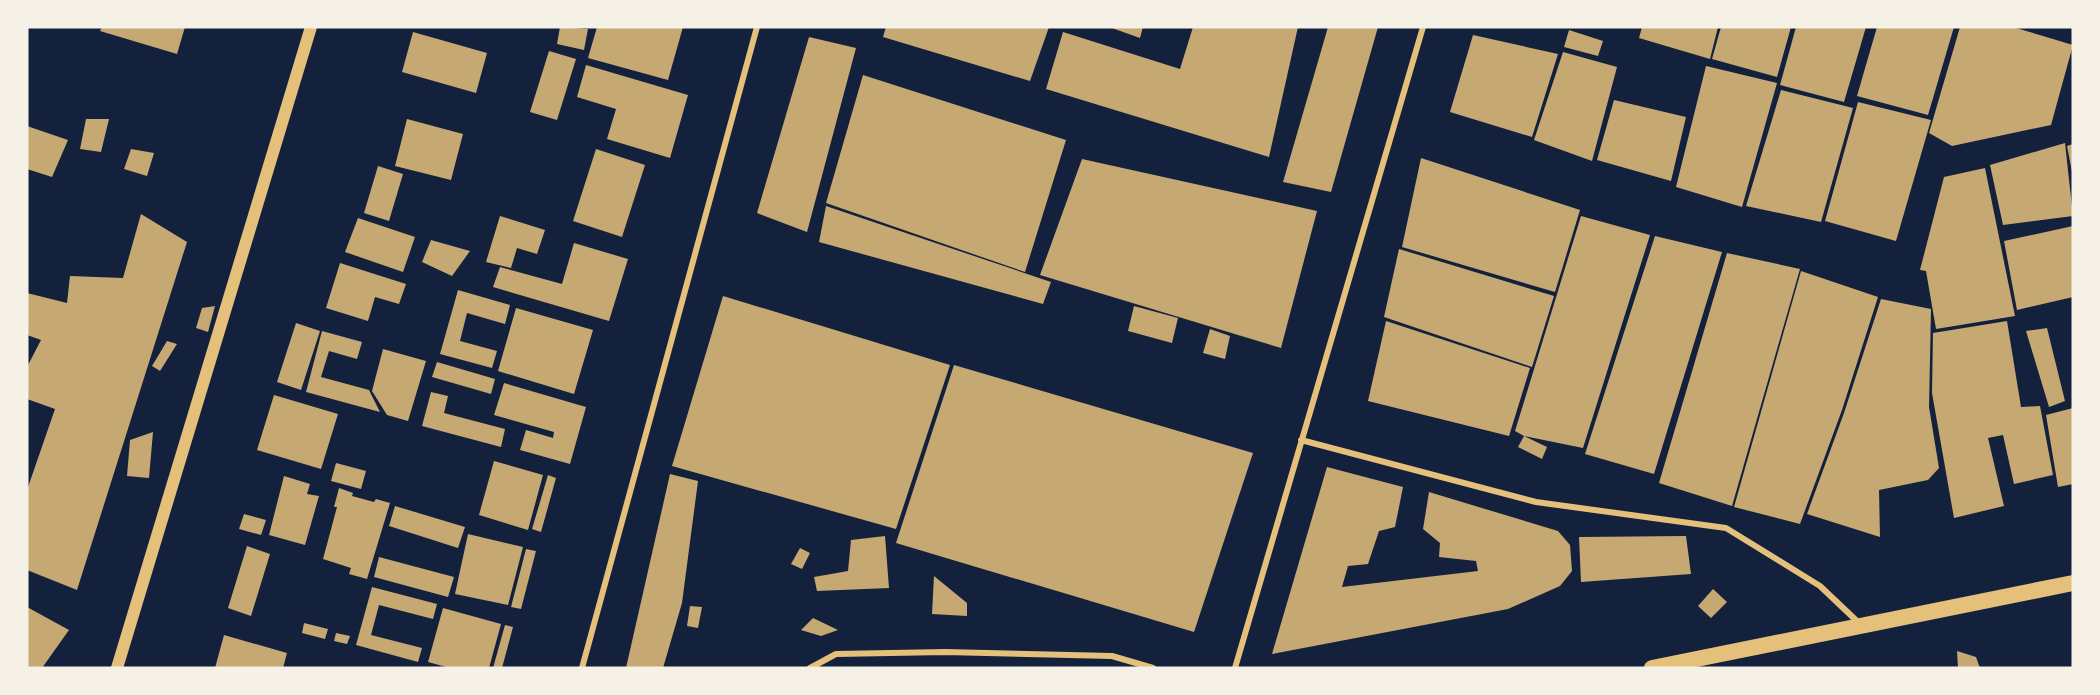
<svg xmlns="http://www.w3.org/2000/svg" width="2100" height="695" font-family="'Playfair Display',serif">
<style>
.building{fill:#c6a872}
.lines{fill:none;stroke-linecap:round;stroke-linejoin:round}
.minor{stroke:#e5c07b;stroke-width:6}
.secondary{stroke:#e5c07b;stroke-width:12}
.trunk{stroke:#e5c07b;stroke-width:16}
</style>
<rect width="100%" height="100%" fill="#14213d"/>
<path class="building" d="M102,27H185L177,54L100,31Z
M560,27L588,29L584,50L557,44Z
M597,27H683L668,80L588,58Z
M886,27H1049L1030,81L883,37Z
M1109,27H1143L1140,38Z
M1193,27H1298L1269,157L1046,89L1063,32L1180,69Z
M1328,27H1378L1331,192L1283,182Z
M1642,27H1718L1710,59L1639,38Z
M1721,27H1791L1777,77L1712,59Z
M1796,27H1866L1844,102L1780,85Z
M1877,27H1954L1928,115L1857,96Z
M1960,27H2013L2073,45L2051,125L1952,146L1929,133Z
M1569,30L1603,41L1598,56L1564,47Z
M413,32L487,53L476,93L402,72Z
M1473,35L1558,54L1532,137L1450,112Z
M809,37L856,48L807,232L757,213Z
M549,51L576,59L557,120L530,112Z
M1563,52L1617,67L1592,161L1534,140Z
M586,65L688,95L670,158L607,139L616,109L577,97Z
M1706,66L1777,83L1742,207L1676,187Z
M863,75L1066,140L1025,272L826,203Z
M1781,90L1853,108L1821,222L1746,206Z
M1614,100L1686,117L1671,181L1597,160Z
M1858,102L1931,120L1896,241L1825,221Z
M86,119H109L101,152L80,149Z
M407,119L463,134L451,180L395,166Z
M27,126L68,140L52,177L27,169Z
M2065,143L2073,216L2003,225L1990,165Z
M2073,144V172H2072L2067,146Z
M131,149L154,153L147,176L124,169Z
M596,149L645,165L622,237L573,221Z
M1421,158L1580,210L1555,292L1402,247Z
M1082,159L1317,211L1281,348L1040,275Z
M378,166L403,174L389,221L364,213Z
M1985,168L2015,316L1936,329L1926,271L1920,270L1944,177Z
M826,206L1051,282L1043,304L819,242Z
M141,214L187,242L77,590L27,570V490L55,409L27,399V367L41,340L27,335V293L67,303L70,276L123,278Z
M500,216L545,230L537,254L517,248L511,268L486,262Z
M1581,216L1650,235L1583,448L1524,436L1547,447L1542,459L1518,447L1524,436L1515,431Z
M358,218L415,237L403,272L345,252Z
M2073,226V297L2017,310L2004,241Z
M1655,236L1722,252L1654,474L1585,454Z
M431,240L470,251L452,276L422,262Z
M574,243L628,259L609,321L493,287L500,267L562,284Z
M1399,249L1554,296L1532,367L1384,317Z
M1727,253L1800,269L1732,506L1659,483Z
M340,263L406,284L399,304L375,297L368,321L326,308Z
M1801,271L1878,297L1842,410L1800,524L1734,507Z
M458,290L510,305L505,324L467,313L460,341L497,351L492,368L440,354Z
M723,296L950,365L896,529L672,466Z
M1881,299L1931,309L1929,407L1939,468L1928,480L1879,490L1880,537L1807,514L1844,413Z
M215,306L208,332L196,328L202,308Z
M1134,306L1178,318L1172,343L1128,331Z
M516,308L593,330L574,394L498,371Z
M1386,321L1530,368L1509,436L1368,401Z
M2007,321L2021,407L2040,406L2053,475L2014,484L2003,435L1988,438L2004,506L1954,518L1932,393L1933,333Z
M296,323L320,331L301,390L277,382Z
M2047,328L2065,401L2049,407L2026,331Z
M1210,329L1230,336L1225,359L1203,353Z
M322,331L362,342L357,359L329,351L321,377L369,390L380,412L306,392Z
M167,341L177,344L160,371L152,366Z
M383,349L426,361L408,421L387,415L372,391Z
M437,362L495,379L491,394L432,377Z
M954,365L1253,453L1194,632L896,543Z
M504,383L586,407L570,464L520,450L526,430L553,438L554,432L494,415Z
M431,392L448,396L444,413L505,429L501,447L422,426Z
M274,395L338,414L321,469L257,450Z
M2073,408V484L2058,487L2046,415Z
M153,432L149,478L127,476L130,440Z
M494,461L543,475L528,530L479,515Z
M336,463L366,471L361,489L331,481Z
M1327,467L1403,487L1395,527L1379,531L1368,564L1348,566L1342,587L1478,571L1476,561L1439,557L1440,543L1423,529L1429,492L1558,531L1570,545L1572,571L1560,586L1508,609L1272,654Z
M670,474L698,481L682,603L663,668H626Z
M548,475L556,478L541,532L532,529Z
M284,476L310,484L307,494L319,496L305,545L269,535Z
M339,488L353,493L352,496L374,502L376,499L390,503L367,579L349,574L351,568L323,559L337,507H334Z
M395,506L465,527L458,548L389,526Z
M244,514L266,520L261,535L239,529Z
M468,534L523,547L508,605L455,594Z
M885,536L889,588L817,591L814,577L848,571L851,540Z
M1686,536L1691,574L1581,582L1579,537Z
M247,546L270,554L251,616L228,608Z
M800,548L810,553L802,569L791,564Z
M526,549L536,551L521,609L511,607Z
M379,557L454,577L448,597L374,577Z
M934,576L967,603V616L932,614Z
M372,587L437,604L433,619L379,605L371,635L422,648L418,662L356,645Z
M1713,589L1727,602L1711,618L1698,606Z
M690,606L702,607L698,628L687,626Z
M27,607L69,630L42,668H27Z
M443,608L501,624L489,668H450L428,662Z
M813,618L838,630L821,636L801,630Z
M304,623L328,629L325,639L302,633Z
M505,625L513,627L502,668H493Z
M336,633L350,636L347,644L334,641Z
M224,635L287,653L283,668H215Z
M1957,651L1976,657L1980,668H1958Z"/>
<g class="lines">
<path class="minor" d="M1301,440L1536,502L1726,528L1820,586L1859,623
M582,668L757,27
M810,668L836,654L945,652L1112,656L1153,668
M1235,668L1423,27"/>
<path class="secondary" d="M117,668L311,27"/>
<path class="trunk" d="M1652,668L2073,583"/>
</g>
<rect width="2100" height="695" fill="none" stroke="#f6f1e7" stroke-width="57"/>
</svg>
